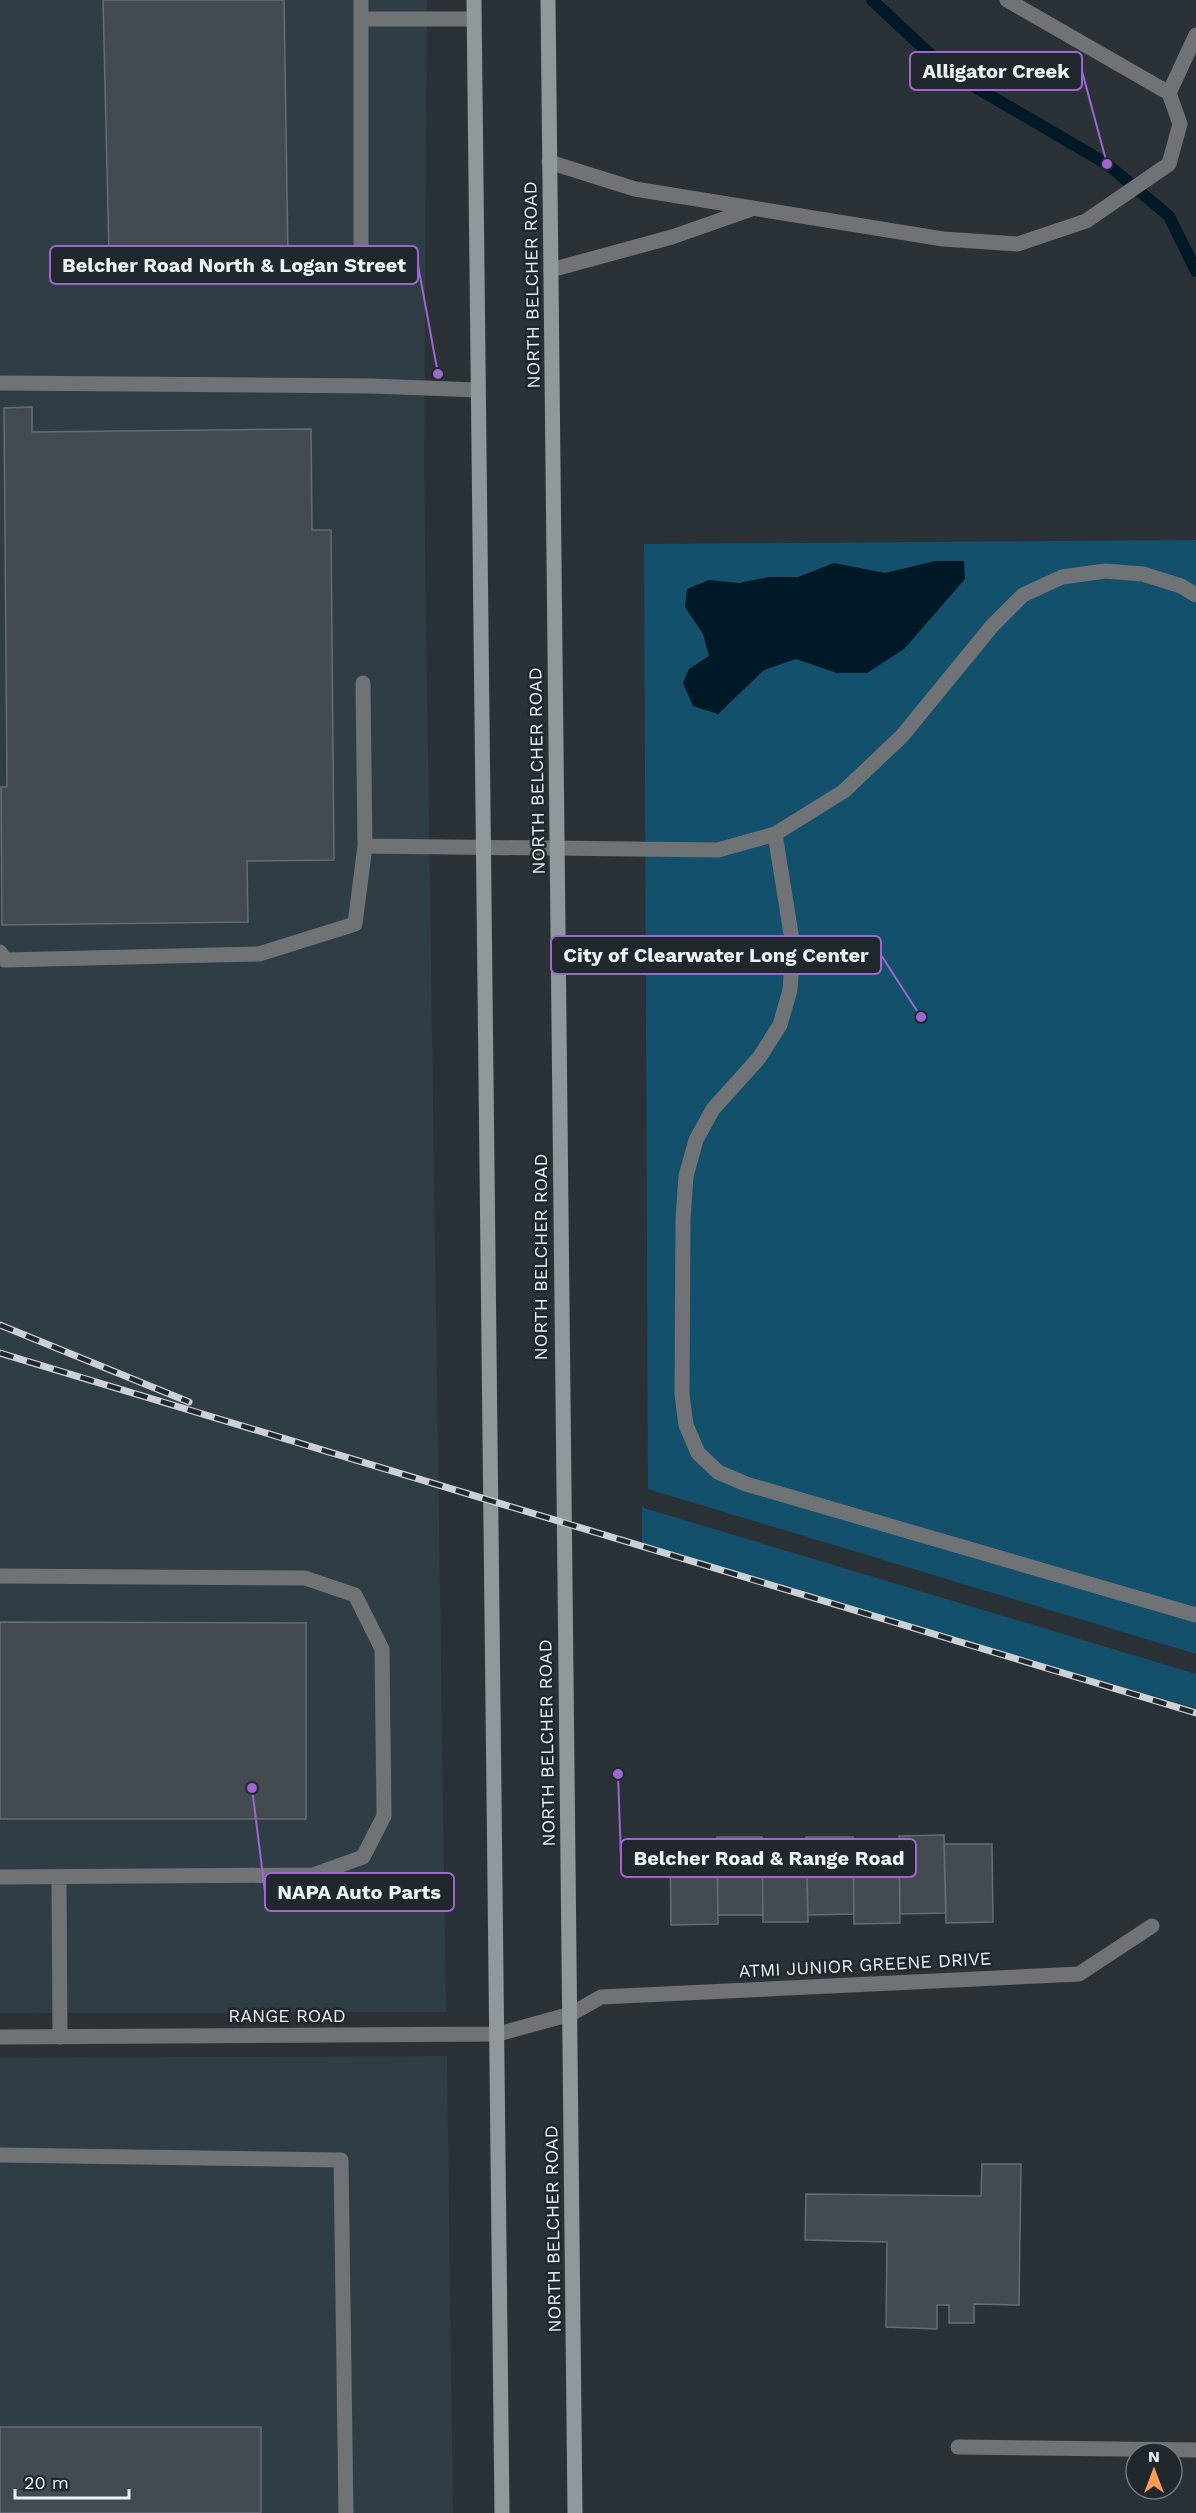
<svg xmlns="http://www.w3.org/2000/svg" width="1196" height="2513" font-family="'Work Sans',sans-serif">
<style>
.built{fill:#2f3d45}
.green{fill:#13506c}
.water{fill:#001926}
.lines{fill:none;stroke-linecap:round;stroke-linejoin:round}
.stream{stroke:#001926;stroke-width:12}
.building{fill:#434b50;stroke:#656e74;stroke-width:1.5}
.service{stroke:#6f7375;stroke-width:15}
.minor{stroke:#6f7375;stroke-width:15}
.secondary{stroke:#91989c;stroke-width:15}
.rail-casing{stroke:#cbd1d4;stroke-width:7}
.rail{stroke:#21282d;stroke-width:4.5;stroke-dasharray:14;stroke-linecap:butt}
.labels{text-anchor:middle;stroke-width:5;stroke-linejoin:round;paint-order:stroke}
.street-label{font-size:18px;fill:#edf2f5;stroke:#21282d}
.leader{fill:none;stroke:#9d67cf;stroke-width:2}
.callout-dot{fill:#9d67cf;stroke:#21282d;stroke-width:2}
.callout{fill:#21282d;stroke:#9d67cf;stroke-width:2}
.callout-label{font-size:20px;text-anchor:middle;font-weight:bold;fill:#edf2f5}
</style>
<rect width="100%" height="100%" fill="#2a3237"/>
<path class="built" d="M0,0H427L424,471L446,2012L0,2013Z
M447,2056L453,2513H0V2058Z"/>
<path class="green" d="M1196,540V1654L648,1489L644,544Z
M642,1505L644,1508L1196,1674V1708L642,1549Z"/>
<path class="water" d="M935,561H964L965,579L904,649L867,673H837L796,659L764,670L718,714L693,706L683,683L689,669L709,656L703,634L685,607L687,589L709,580L739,583L769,577H798L834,563L885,573Z"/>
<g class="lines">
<path class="stream" d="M872,0L948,71L1107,164L1169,216L1196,271"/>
</g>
<path class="building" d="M103,0H284L288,256L109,254Z
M32,407V432L311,429L312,530H331L334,860L247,861L248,922L2,925L1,787H7L4,408Z
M0,1622L306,1623V1819H0Z
M944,1835L946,1913L900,1914L899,1836Z
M717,1837H762L763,1915H718Z
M806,1837H853L854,1914L808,1915Z
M762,1844H806L808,1922H763Z
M899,1844L900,1923L854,1924L853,1845Z
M944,1844H992L993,1922L946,1923Z
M670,1846H717L718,1924L671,1925Z
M982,2164H1021L1019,2305L974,2304V2323H949V2305H937V2329L886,2327L887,2242L805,2240L806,2194L981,2196Z
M0,2427H261V2513H0Z"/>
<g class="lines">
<path class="service" d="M361,0V19H474
M361,19V248
M1169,93L1196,35
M549,162L635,189L943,239L1018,244L1086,221L1169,164L1180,124L1169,93L1007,0
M551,270L672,237L749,210
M0,383L372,386L478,390
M363,683L365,846
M775,834L793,946L790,990L780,1025L759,1058L713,1109L696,1140L686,1176L683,1220L682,1394L686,1425L698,1453L718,1472L746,1484L1196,1615
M0,952L5,960L259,954L355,924L365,846L718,850L775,834L844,791L902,736L992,626L1023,595L1062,577L1105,571L1143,574L1181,586L1196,595
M0,1576L305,1578L355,1595L382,1649L384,1816L363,1857L313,1875L0,1877
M59,1877L60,2037
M0,2155L341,2160L346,2513"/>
<path class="minor" d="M0,2037L498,2034L571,2014L601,1997L1079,1974L1152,1926
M958,2447L1196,2450"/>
<path class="secondary" d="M474,0L502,2513
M548,0L575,2513"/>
<g class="rail-casing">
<path id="rail" d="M0,1325L189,1402
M0,1353L1196,1713"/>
</g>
<use href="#rail" class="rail"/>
</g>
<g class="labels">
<g class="street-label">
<text transform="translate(532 285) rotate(-91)" y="6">NORTH BELCHER ROAD</text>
<text transform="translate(537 771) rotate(-91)" y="6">NORTH BELCHER ROAD</text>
<text transform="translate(541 1257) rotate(-90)" y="6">NORTH BELCHER ROAD</text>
<text transform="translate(547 1743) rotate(-91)" y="6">NORTH BELCHER ROAD</text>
<text transform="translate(865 1965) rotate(-3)" y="6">ATMI JUNIOR GREENE DRIVE</text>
<text x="287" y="2022">RANGE ROAD</text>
<text transform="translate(553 2229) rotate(-91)" y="6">NORTH BELCHER ROAD</text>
</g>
</g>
<path class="leader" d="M1107 164L1082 71M438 374L418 265M921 1017L881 955M618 1774L621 1858M252 1788L265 1892"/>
<g class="callout-dot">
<circle cx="1107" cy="164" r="6"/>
<circle cx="438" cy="374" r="6"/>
<circle cx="921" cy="1017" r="6"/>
<circle cx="618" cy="1774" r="6"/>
<circle cx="252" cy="1788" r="6"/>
</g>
<g class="callout">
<rect x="910" y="52" width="172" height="38" rx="6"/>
<rect x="50" y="246" width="368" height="38" rx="6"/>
<rect x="551" y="936" width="330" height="38" rx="6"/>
<rect x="621" y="1839" width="295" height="38" rx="6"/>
<rect x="265" y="1873" width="189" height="38" rx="6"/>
</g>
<g class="callout-label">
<text x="996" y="78">Alligator Creek</text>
<text x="234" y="272">Belcher Road North &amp; Logan Street</text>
<text x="716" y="962">City of Clearwater Long Center</text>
<text x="769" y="1865">Belcher Road &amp; Range Road</text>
<text x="359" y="1899">NAPA Auto Parts</text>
</g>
<g transform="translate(1154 2471)"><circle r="28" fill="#21282d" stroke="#73797d" stroke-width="1.5"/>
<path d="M0-4.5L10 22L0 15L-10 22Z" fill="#fe9c58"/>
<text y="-9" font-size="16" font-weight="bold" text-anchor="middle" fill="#edf2f5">N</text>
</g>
<path d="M15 2489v9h114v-9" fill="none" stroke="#edf2f5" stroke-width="3"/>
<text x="24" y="2489" font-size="18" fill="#edf2f5" stroke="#21282d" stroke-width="4.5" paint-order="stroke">20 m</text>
</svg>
